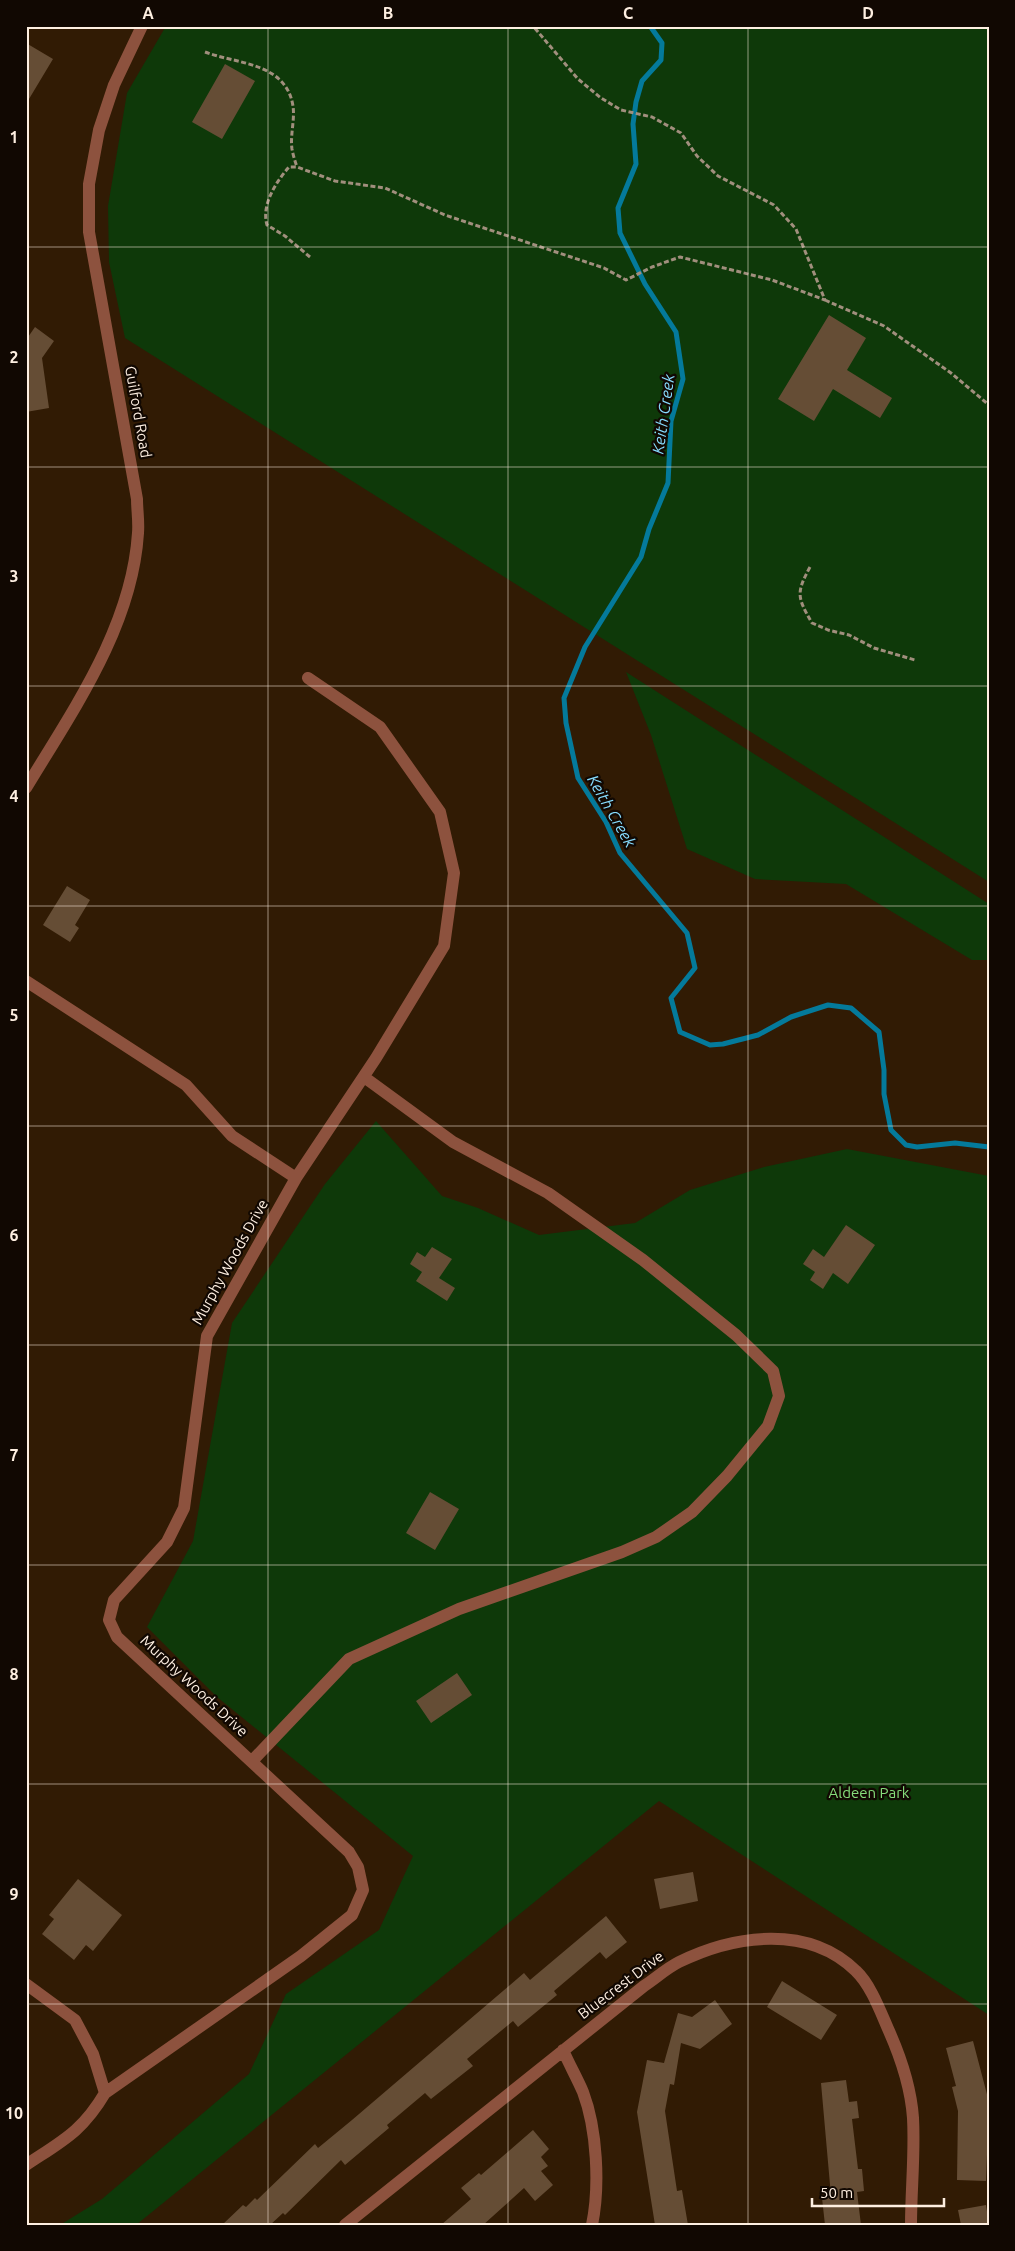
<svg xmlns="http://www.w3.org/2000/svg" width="1015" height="2251" font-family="Ubuntu,sans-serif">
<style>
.green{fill:#0e3909}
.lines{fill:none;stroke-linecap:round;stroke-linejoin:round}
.stream{stroke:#047a9b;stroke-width:5}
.building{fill:#654d35}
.path{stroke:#a18f7d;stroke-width:3;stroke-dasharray:5 2.5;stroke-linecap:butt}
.minor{stroke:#8d523e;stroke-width:12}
.grid{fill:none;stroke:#feefe1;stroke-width:1;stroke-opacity:0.55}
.labels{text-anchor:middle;stroke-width:4.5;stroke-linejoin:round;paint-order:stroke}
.street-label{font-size:15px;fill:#feefe1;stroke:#110802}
.park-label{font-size:15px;fill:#86dd7b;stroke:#110802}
.water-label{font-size:16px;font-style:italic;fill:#87dcfe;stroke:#110802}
.neatline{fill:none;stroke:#feefe1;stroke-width:2}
.grid-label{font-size:16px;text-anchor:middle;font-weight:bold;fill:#feefe1}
</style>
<rect width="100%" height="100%" fill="#311b04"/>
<path class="green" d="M166,26H989V882L125,338L109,262L108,206L127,93Z
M626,672L989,904V960H972L846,884L755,879L687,849L651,735Z
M376,1121L442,1196L478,1208L539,1235L635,1223L690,1190L764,1167L847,1149L989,1176V2015L659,1801L136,2225H60L102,2199L249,2074L286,1994L379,1930L413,1856L217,1697L147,1627L193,1541L232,1323L325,1184Z"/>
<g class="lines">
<path class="stream" d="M650,26L662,43L661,60L642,81L636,102L633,124L636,164L618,208L620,233L645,284L676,332L683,379L671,421L668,483L649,529L641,557L585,647L564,698L566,723L578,778L606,822L620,853L687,933L695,968L671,998L680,1032L710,1045L723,1044L758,1035L791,1017L828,1005L851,1008L879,1032L884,1070V1094L891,1130L906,1145L917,1147L955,1143L989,1147"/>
</g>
<path class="building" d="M26,43L53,59L26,104Z
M225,64L255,81L222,139L192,122Z
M829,315L866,338L847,370L892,398L880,418L833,389L814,421L778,399Z
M35,327L54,341L42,358L49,408L26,412V340Z
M67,886L90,900L75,925L79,928L70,942L43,925Z
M846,1225L875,1245L848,1284L833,1273L823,1289L810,1280L815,1272L803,1264L813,1249L824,1257Z
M432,1247L452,1259L439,1278L455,1288L447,1301L416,1281L422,1272L410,1264L417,1252L425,1257Z
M430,1492L459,1509L435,1550L406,1533Z
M457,1673L472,1695L431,1723L416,1701Z
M693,1872L698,1901L660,1909L654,1879Z
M78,1879L122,1915L93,1951L86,1945L74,1960L42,1934L54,1919L49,1915Z
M606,1916L627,1942L606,1959L600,1952L554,1991L557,1995L518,2027L513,2021L467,2059L473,2066L431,2099L425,2093L387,2125L389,2128L345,2165L341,2160L285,2215L283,2213L270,2225H222L243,2205L246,2207L255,2198L257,2200L315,2144L318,2148L352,2120L524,1973L530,1980Z
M782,1981L837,2015L821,2040L767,2007Z
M715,2000L732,2024L700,2049L681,2043L674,2085L670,2084L665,2111L677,2191L682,2190L688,2225H655L637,2112L647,2060L664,2063L678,2013L692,2017Z
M973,2041L989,2102L986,2181L957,2180L958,2111L952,2087L956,2086L946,2048Z
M846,2080L849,2102L857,2101L859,2118L852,2119L858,2169H862L864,2191L857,2192L861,2225H825L822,2198L831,2196L821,2083Z
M533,2130L549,2149L541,2157L548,2166L541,2171L553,2185L535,2201L524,2188L483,2225H441L471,2199L461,2188L479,2173L481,2175Z
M986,2205L989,2225H961L958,2210Z"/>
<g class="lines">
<path class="path" d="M205,52C236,64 286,62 293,106C295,120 290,135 292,149C293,155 295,161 297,167
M310,257L285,236L267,225C261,205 276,182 289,167H297L335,181L385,188L445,215L604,268L626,280L652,267L680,257L772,280L825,300L796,229L774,205L718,176L697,156L681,133L652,117L621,110L601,98L578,79L533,26
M825,300L884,326L951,373L989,405
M810,567C796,593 797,597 812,623L828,630L849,635L874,648L915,660"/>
<path class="minor" d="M26,788C73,710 132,627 138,533C139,522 137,510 137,499L89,232V184L99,130L114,85L142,26
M26,981L186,1085L232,1136L296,1178
M252,1761L349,1659L459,1609L622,1552L656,1537L692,1512L727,1476L768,1426L779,1396L773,1371L736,1335L643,1260L548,1193L453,1142L364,1077
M26,1984L75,2020L93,2054L105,2093
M563,2050C569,2064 577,2078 583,2092C597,2129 600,2186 592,2225
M26,2165C62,2141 82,2132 105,2093L301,1956L352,1915L363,1890L358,1867L349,1852L117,1637L109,1620L114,1600L167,1542L184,1508L207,1336L296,1178L376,1058L444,946L454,873L440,812L380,727L308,678
M345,2225L644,1986C656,1978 667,1968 679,1962C734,1935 808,1924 856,1971C871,1985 881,2013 889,2031C901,2058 911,2089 913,2118C915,2153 911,2190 911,2225"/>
</g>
<path class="grid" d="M268,26V2225M508,26V2225M748,26V2225M26,247H989M26,467H989M26,686H989M26,906H989M26,1126H989M26,1345H989M26,1565H989M26,1784H989M26,2004H989"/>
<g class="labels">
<g class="street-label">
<text transform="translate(138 412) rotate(80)" y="5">Guilford Road</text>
<text transform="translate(230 1262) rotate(-61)" y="5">Murphy Woods Drive</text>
<text transform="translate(194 1686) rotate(43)" y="5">Murphy Woods Drive</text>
<text transform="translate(621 1985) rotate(-37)" y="5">Bluecrest Drive</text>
</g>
<g class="park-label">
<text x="869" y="1798">Aldeen Park</text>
</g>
<g class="water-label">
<text transform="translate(663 414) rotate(-82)" y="6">Keith Creek</text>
<text transform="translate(612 811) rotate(60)" y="6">Keith Creek</text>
</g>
</g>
<rect width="1015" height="2251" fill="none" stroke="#110802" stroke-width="55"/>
<path d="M812 2198v8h132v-8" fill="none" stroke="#feefe1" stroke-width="2.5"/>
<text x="820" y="2198" font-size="15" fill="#feefe1" stroke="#110802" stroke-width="4" paint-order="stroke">50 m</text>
<rect x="28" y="28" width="960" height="2196" class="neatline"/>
<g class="grid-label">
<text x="148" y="19">A</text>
<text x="388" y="19">B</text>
<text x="628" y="19">C</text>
<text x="868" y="19">D</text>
<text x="14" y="143">1</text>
<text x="14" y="363">2</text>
<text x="14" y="582">3</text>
<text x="14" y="802">4</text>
<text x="14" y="1021">5</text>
<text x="14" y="1241">6</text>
<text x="14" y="1461">7</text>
<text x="14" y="1680">8</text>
<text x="14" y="1900">9</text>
<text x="14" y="2119">10</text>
</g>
</svg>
